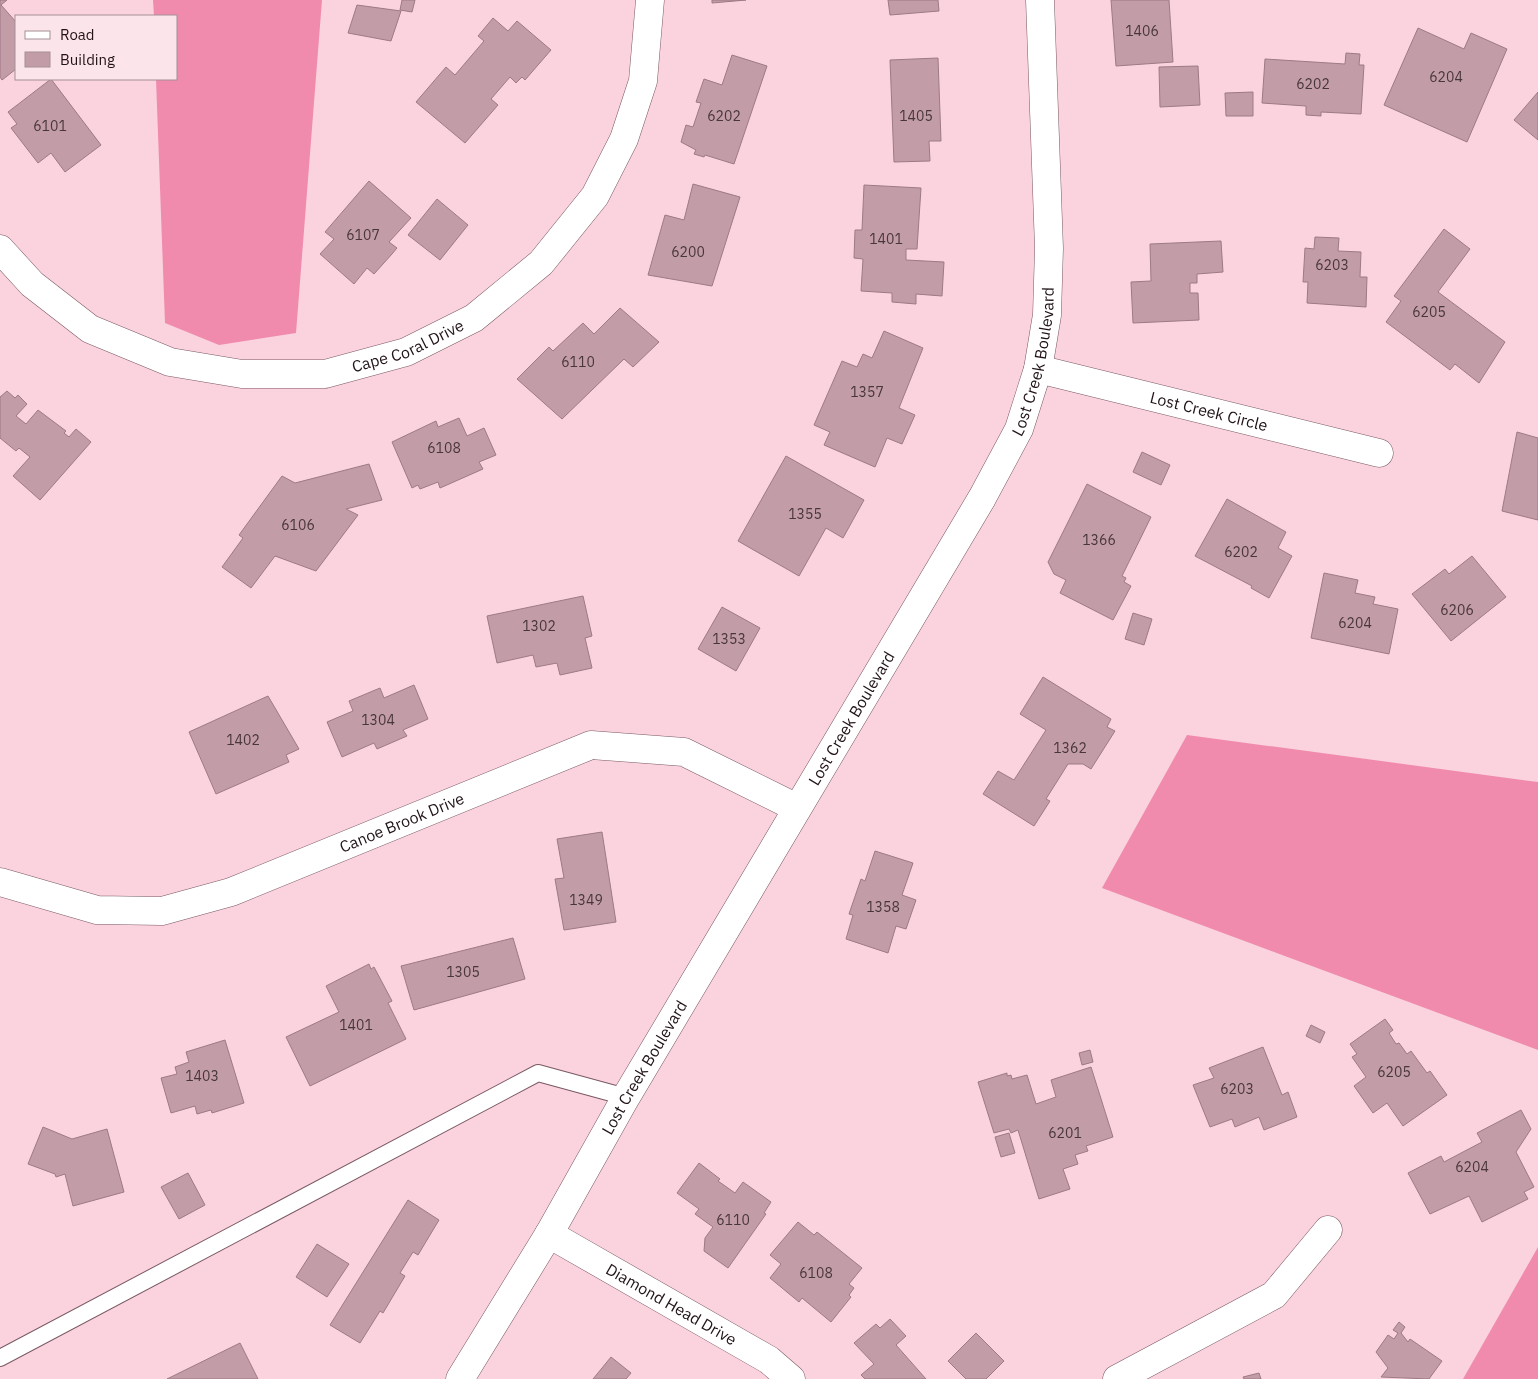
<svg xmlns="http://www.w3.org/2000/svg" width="1538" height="1379" font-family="'IBM Plex Sans',sans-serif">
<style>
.forest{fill:#f08bad}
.building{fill:#c29da8;stroke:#9d7a85}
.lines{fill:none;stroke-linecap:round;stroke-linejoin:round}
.lane-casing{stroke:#7a5963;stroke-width:18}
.street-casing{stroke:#7a5963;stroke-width:29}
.secondary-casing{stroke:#7a5963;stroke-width:29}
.lane{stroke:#fff;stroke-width:16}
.street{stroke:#fff;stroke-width:28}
.secondary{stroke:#fff;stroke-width:28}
.labels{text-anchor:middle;stroke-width:4;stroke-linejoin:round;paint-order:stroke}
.number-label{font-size:14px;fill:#49363b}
.street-label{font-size:16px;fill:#211317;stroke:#fce4eb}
</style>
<rect width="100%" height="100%" fill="#fad3de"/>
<path class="forest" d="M153,0H322L296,333L219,345L165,323L156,79H176V16H154Z
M1187,735L1538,782V1050L1102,888Z
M1538,1247V1379H1463Z"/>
<path class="building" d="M0,0H7L1,5L16,22V69L2,80L0,77Z
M402,0H415L412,12L400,10Z
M712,0H746L712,3Z
M888,0H938L939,11L890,15Z
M1111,0H1169L1173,62L1116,66Z
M357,5L401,11L391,41L348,33Z
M493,18L508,31L517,21L551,50L525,80L522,77L516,83L510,77L491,99L498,105L465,143L416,102L446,67L455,75L484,41L478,36Z
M1418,28L1464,49L1471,33L1507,49L1467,142L1384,105Z
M1346,53L1360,54L1359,65H1364L1361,114L1321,112V116L1306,115V106L1262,103L1265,59L1345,64Z
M732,55L767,66L734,164L705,155L704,157L694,154L696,150L681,142L686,125L693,127L701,103L696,102L704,79L722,85Z
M938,58L941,141H929L930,161L894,162L890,60Z
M1198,66L1200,105L1160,107L1159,67Z
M51,79L101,145L65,172L51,153L38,163L11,128L17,124L8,112Z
M1253,92V116H1226L1225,93Z
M1538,92V140L1514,120Z
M369,181L411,218L389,242L397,248L392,254L374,274L367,268L354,284L320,254L334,239L325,232Z
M693,184L740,197L712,286L648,275L665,215L684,220Z
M864,185L921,188L917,249H906V260L944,262L942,296L916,294V304L892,302V293L861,291L863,259L854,258L855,230H862Z
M437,199L468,225L440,260L408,235Z
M1444,229L1470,249L1438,292L1505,342L1479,383L1455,364L1450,370L1386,322L1401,301L1394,296Z
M1315,237L1339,238L1338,251L1361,252L1360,277H1367L1366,307L1307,303L1308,282H1303L1305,248L1314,249Z
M1221,241L1223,272L1197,274V283H1190V293H1198L1199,320L1133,323L1131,282L1151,281L1150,244Z
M620,308L659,342L633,367L624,359L562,419L517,379L549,347L553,351L583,323L594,334Z
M884,331L923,348L899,408L915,415L902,444L887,438L875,467L824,445L830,432L814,425L842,361L857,367L863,354L872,358Z
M7,391L15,398L18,395L27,404L16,416L26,424L38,410L66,431L64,433L69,437L76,429L91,442L40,500L13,476L30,457L19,448L16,451L0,438V397Z
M459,418L467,436L484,428L496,455L479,462L483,469L440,488L438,482L420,489L418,485L412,488L392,442L436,421L438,427Z
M1517,432L1538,438V520L1502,511Z
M1142,452L1170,465L1161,485L1133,472Z
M786,456L864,500L843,538L826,528L799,576L738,541Z
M369,464L382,500L346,509L358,515L316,571L275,556L251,588L222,567L243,538L239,535L282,476L295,483Z
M1087,484L1151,517L1122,576L1126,578L1124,582L1131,586L1113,620L1060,593L1066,580L1054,574L1048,562Z
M1227,499L1286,532L1278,548L1292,556L1269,598L1251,588L1252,586L1195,556Z
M1472,556L1506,597L1451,641L1412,594L1445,569L1449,574Z
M1324,573L1358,580L1355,593L1375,597L1373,604L1398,609L1389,654L1311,638Z
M583,596L592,636L585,638L592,668L560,675L557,663L536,667L533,655L497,663L487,616Z
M722,607L760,628L736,671L698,649Z
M1133,613L1152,619L1144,645L1125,639Z
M1043,677L1111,719L1107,727L1115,731L1091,769L1083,764H1068L1046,799L1050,801L1034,826L983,794L998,771L1014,780L1046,730L1020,714Z
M414,685L428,719L403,730L407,736L377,749L374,743L342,757L327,722L353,711L349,701L380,688L384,698Z
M268,696L299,749L286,755L289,762L216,794L189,732Z
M602,832L616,922L564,930L555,879L564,878L557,839Z
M875,851L913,863L902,895L916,900L906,929L896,926L888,953L846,939L853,915L849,914L861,879L865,881Z
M513,938L525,979L414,1010L401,966Z
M369,964L371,969L374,967L392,1001L388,1003L406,1039L310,1086L286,1037L339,1012L326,986Z
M1385,1019L1393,1030L1389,1033L1396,1044L1399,1043L1407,1054L1411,1051L1427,1073L1430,1071L1447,1095L1403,1126L1387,1103L1373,1113L1354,1086L1366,1077L1352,1057L1357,1054L1350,1044Z
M1311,1025L1325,1032L1320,1043L1306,1036Z
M225,1040L244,1103L212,1113L211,1110L197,1114L195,1106L171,1113L161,1078L177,1074L175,1067L189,1062L186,1052Z
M1263,1047L1282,1095L1288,1092L1297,1117L1264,1130L1259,1117L1235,1127L1232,1119L1210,1127L1193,1085L1214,1078L1209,1068Z
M1090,1050L1093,1062L1082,1065L1079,1053Z
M1091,1067L1113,1137L1086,1146L1088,1151L1075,1155L1078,1164L1063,1169L1070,1189L1039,1199L1018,1130L1011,1133L1009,1129L994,1133L978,1082L1007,1073V1076L1011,1075L1012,1079L1027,1075L1036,1104L1056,1097L1051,1080Z
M1521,1110L1531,1129L1516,1152L1534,1187L1524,1192L1528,1199L1482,1222L1469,1196L1430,1214L1408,1173L1441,1156L1444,1162L1482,1142L1477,1133Z
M43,1127L72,1139L107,1129L124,1192L73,1206L65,1174L56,1177L55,1174L28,1164Z
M1009,1133L1015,1153L1001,1157L995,1137Z
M699,1163L720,1179L718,1181L735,1193L743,1182L771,1202L764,1213L766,1214L728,1268L704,1251L705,1238L713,1227L695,1214L699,1209L677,1193Z
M188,1173L205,1205L179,1219L161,1187Z
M408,1200L439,1220L418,1255L413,1252L400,1273L405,1276L383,1313L380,1311L360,1343L330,1325Z
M798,1222L814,1235L817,1232L862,1268L849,1284L854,1288L849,1295L851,1297L831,1322L802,1298L799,1302L770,1278L781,1264L770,1255Z
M317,1244L349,1264L327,1297L296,1277Z
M890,1319L906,1336L896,1345L926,1379H865L861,1375L874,1364L854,1343L876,1324L880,1328Z
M1399,1322L1405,1327L1401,1333L1408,1342L1410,1339L1442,1361L1429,1379L1381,1377L1388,1368L1376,1352L1388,1335L1394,1339L1398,1333L1393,1330Z
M976,1333L1004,1361L986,1379H966L948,1361Z
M240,1343L258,1379H167Z
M611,1357L631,1373L626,1379H593Z
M1259,1373L1261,1379H1244L1243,1377Z"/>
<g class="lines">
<g class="lane-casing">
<path id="lane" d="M0,1358L538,1073L626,1097"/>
</g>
<g class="street-casing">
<g id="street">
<path id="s1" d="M0,249L32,284L90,329L170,362L242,374H325L406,352L474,318L541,263L595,196L624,139L643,81L650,0"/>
<path id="s2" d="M1038,369L1379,453"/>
<path id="s3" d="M0,882L97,910L162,911L231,892L591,745L684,752L797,808"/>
<path id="s4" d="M549,1234L769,1360L791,1379"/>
<path d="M1117,1379L1274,1295L1328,1230"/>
</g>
</g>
<g class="secondary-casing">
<g id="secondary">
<path id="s5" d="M460,1379L549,1234L626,1097L982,498L1019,429L1038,369L1047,315L1049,248L1040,0"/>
</g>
</g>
<use href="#lane" class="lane"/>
<use href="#street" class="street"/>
<use href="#secondary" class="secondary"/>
</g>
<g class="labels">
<g class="number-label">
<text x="1142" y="36">1406</text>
<text x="1446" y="82">6204</text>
<text x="1313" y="89">6202</text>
<text x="724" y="121">6202</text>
<text x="916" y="121">1405</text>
<text x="50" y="131">6101</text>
<text x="363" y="240">6107</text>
<text x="886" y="244">1401</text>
<text x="688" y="257">6200</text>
<text x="1332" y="270">6203</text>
<text x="1429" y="317">6205</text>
<text x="578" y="367">6110</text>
<text x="867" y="397">1357</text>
<text x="444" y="453">6108</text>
<text x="805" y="519">1355</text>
<text x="298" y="530">6106</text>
<text x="1099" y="545">1366</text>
<text x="1241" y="557">6202</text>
<text x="1457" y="615">6206</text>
<text x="1355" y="628">6204</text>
<text x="539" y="631">1302</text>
<text x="729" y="644">1353</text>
<text x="378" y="725">1304</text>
<text x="243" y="745">1402</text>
<text x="1070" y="753">1362</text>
<text x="586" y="905">1349</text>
<text x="883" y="912">1358</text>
<text x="463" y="977">1305</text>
<text x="356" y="1030">1401</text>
<text x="1394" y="1077">6205</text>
<text x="202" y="1081">1403</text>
<text x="1237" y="1094">6203</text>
<text x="1065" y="1138">6201</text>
<text x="1472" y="1172">6204</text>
<text x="733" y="1225">6110</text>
<text x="816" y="1278">6108</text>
</g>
<g class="street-label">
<text dy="6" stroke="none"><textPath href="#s1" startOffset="451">Cape Coral Drive</textPath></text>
<text dy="6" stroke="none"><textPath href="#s5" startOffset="1172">Lost Creek Boulevard</textPath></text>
<text dy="6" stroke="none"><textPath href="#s2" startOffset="176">Lost Creek Circle</textPath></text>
<text dy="6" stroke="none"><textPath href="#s5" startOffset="768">Lost Creek Boulevard</textPath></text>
<text dy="6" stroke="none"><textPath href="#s3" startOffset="422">Canoe Brook Drive</textPath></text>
<text dy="6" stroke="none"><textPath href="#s5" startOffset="362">Lost Creek Boulevard</textPath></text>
<text dy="6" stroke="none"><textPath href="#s4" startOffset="141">Diamond Head Drive</textPath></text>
</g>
</g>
<rect x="15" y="15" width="162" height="65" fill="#fce4eb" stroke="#a49096"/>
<rect x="25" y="31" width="25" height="8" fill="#ffffff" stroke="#a49096"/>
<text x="60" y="40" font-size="15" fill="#211317">Road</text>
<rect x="25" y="52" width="25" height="15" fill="#c29da8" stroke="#a49096"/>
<text x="60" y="65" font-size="15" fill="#211317">Building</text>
</svg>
